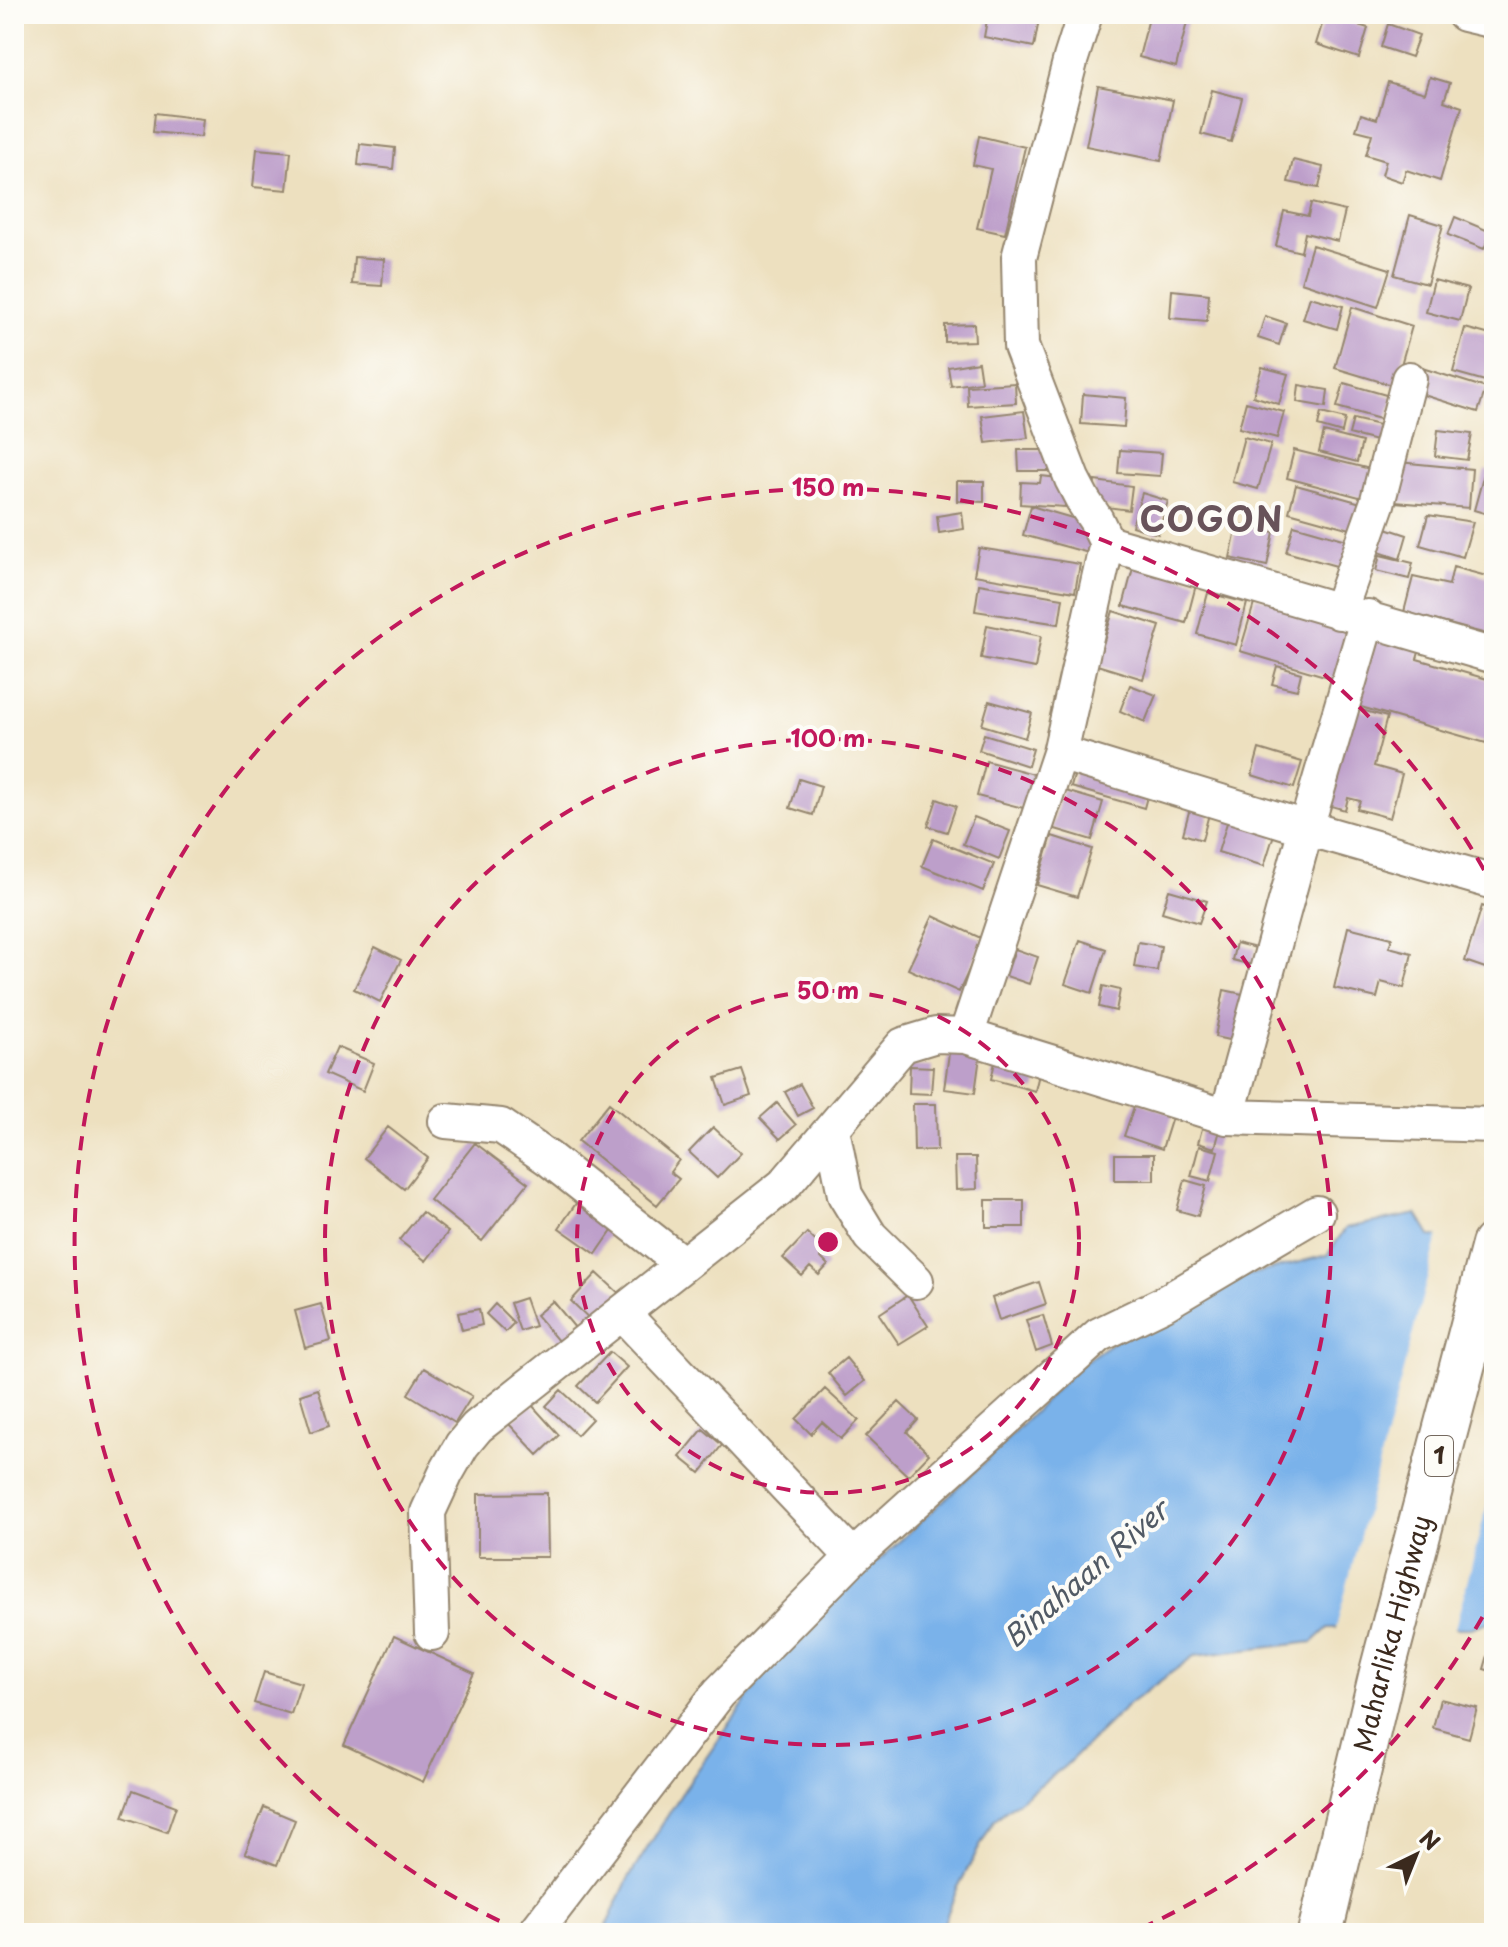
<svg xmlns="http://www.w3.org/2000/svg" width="1508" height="1947" font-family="'Playpen Sans',sans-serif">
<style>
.water{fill:#7ab2ea;stroke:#5a6e84;stroke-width:2}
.pier{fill:#ede0bf}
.building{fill:#bd9fca}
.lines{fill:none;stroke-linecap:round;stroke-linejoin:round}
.minor-casing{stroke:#94856e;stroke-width:38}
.trunk-casing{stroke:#94856e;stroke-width:48}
.path{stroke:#94856e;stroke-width:5;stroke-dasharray:6 6;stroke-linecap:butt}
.minor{stroke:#fff;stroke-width:34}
.trunk{stroke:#fff;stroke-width:44}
.ring{fill:none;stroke:#c2185b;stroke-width:4;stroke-dasharray:14 10}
.labels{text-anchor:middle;stroke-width:8;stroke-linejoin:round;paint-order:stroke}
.shield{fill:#fdfcf7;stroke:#75695f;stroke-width:2}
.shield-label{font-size:24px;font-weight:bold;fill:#3b2a1e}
.street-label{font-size:26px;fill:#3b2a1e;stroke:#fdfcf7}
.water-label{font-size:28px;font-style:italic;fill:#515a65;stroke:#fdfcf7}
.district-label{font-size:34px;font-weight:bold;letter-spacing:2px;fill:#68535a;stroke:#fdfcf7}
.centre{fill:#c2185b;stroke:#fdfcf7;stroke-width:4}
.ring-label{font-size:24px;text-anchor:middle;font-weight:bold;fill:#c2185b;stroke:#fdfcf7;stroke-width:8;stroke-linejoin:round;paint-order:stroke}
</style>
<rect width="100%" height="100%" fill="#fdfcf7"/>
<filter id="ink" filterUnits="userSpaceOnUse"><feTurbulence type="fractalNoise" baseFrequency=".0125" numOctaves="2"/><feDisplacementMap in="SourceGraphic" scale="16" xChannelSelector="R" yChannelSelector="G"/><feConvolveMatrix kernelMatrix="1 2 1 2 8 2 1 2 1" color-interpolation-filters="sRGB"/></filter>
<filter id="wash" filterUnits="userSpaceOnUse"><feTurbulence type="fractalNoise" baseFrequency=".006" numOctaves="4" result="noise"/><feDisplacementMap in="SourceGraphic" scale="32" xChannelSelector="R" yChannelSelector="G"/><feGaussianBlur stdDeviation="1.8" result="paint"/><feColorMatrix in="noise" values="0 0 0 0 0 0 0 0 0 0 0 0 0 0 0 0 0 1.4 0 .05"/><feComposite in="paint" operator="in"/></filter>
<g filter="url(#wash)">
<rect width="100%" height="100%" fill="#ede0bf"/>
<path class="water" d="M1417,1214L1430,1236L1494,1239V1620L1471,1628H1328L1313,1642L1194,1656L1129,1704L1065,1766L994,1820L957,1889L940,1933H603L628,1879L685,1788L780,1652L988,1459L1082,1363L1190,1290L1327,1255L1346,1228Z"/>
<path class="pier" d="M1439,1233L1494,1235V1479L1454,1632H1335Z"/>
<g id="blocks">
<path class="building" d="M988,14H1040L1034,47L984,37Z
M1150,14H1189L1176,67L1139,57Z
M1285,14H1311L1310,20Z
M1325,15L1368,28L1359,58L1316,44Z
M1388,24L1419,35L1411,57L1381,47Z
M1430,77L1450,83L1444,101L1462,107L1440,181L1406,170L1402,182L1382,175L1386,161L1366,155L1372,134L1356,130L1361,114L1377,119L1388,82L1425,93Z
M1098,86L1173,100L1161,161L1086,146Z
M1212,90L1242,98L1231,142L1201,134Z
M155,113L203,119L201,137L153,132Z
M979,136L1025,147L1005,234L977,228L991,169L973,165Z
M360,144L395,148L393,169L358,165Z
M257,149L291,152L287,190L253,187Z
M1293,160L1323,167L1319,188L1288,182Z
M1311,203L1345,211L1338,241L1305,233L1301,252L1276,246L1284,211L1308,216Z
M1410,215L1443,225L1427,284L1394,275Z
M1455,217L1491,232L1484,249L1448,235Z
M1312,245L1390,269L1378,307L1301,282Z
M354,257L384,259L382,286L352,284Z
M1434,280L1468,289L1460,321L1426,312Z
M1172,290L1209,294L1207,321L1170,318Z
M1310,297L1343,306L1337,329L1303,319Z
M1352,307L1412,326L1395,386L1335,368Z
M1265,316L1286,323L1279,345L1258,338Z
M974,324L975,341L945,342V325Z
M1465,328L1494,336V347L1485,381L1453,372Z
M978,362L981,382L951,386L948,367Z
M1262,367L1288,374L1279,404L1253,396Z
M1422,368L1486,388L1478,412L1414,392Z
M1015,383L1016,403L968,406L967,386Z
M1344,383L1393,397L1387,421L1337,407Z
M1299,385L1328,390L1326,407L1297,402Z
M1083,394L1126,398L1124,427L1081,424Z
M1246,402L1284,412L1277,438L1239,428Z
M1024,411L1028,438L986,443L982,416Z
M1321,413L1345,419L1342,433L1318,426Z
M1353,419L1388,427L1384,443L1349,434Z
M1438,430L1472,434L1467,460L1435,456Z
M1324,432L1362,442L1357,462L1319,452Z
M1244,437L1271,444L1258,489L1232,482Z
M1018,450H1054L1055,471H1019Z
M1120,450L1162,453L1160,476L1118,473Z
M1294,450L1374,470L1367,499L1287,478Z
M1398,462L1472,469L1469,508L1395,502Z
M1485,470L1494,473V516L1474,510Z
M1041,476L1067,479L1065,507L1020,504L1021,482L1040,483Z
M957,481H984V502L957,501Z
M1095,481L1132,486L1129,510L1091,505Z
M1296,485L1361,503L1354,530L1289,512Z
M1142,493L1168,501L1158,534L1132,526Z
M1031,506L1096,525L1089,553L1023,535Z
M962,512L964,529L939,533L937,516Z
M1428,515L1473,522L1463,557L1420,545Z
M1237,525L1274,532L1267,566L1230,558Z
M1294,525L1354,542L1347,569L1286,552Z
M1386,528L1407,535L1400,559L1379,552Z
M979,548L1080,564L1075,592L974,575Z
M1380,555L1413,563L1409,579L1376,571Z
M1134,564L1197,581L1186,623L1123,606Z
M1453,567L1494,578V636L1404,612L1413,577L1449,585Z
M979,584L1063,598L1059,624L975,611Z
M1208,593L1247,603L1236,645L1197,634Z
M1256,597L1348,621L1343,638L1346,639L1335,679L1240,651Z
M1113,611L1160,626L1143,679L1097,665Z
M987,625L1041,636L1035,668L981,658Z
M1379,630L1422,642L1417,659L1494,681V714L1486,743L1354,705Z
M1277,666L1301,673L1297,690L1272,684Z
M1130,685L1156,695L1145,722L1120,711Z
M989,701L1032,713L1025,738L982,725Z
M1350,707L1387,717L1374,766L1402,774L1390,818L1357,809L1360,801L1348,798L1345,810L1325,804Z
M984,734L1033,749L1028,766L979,750Z
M1259,749L1302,762L1294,788L1252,775Z
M986,761L1041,776L1031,810L977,796Z
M1076,769L1149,789L1144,808L1071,787Z
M799,779L821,786L813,815L790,808Z
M1062,790L1103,802L1092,840L1052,828Z
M937,799L956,806L947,832L928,826Z
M1190,808L1209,814L1202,840L1183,834Z
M1230,813L1276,828L1264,866L1218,852Z
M974,817L1010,831L999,859L963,844Z
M1052,836L1092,849L1077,897L1037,885Z
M933,839L994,864L983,891L922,866Z
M1169,890L1207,901L1199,923L1162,912Z
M1482,906L1494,910V971L1465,961Z
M933,916L983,939L959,992L908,969Z
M1348,927L1392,938L1389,947L1412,953L1404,988L1381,982L1377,998L1334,988Z
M1080,940L1106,949L1092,993L1065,984Z
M1138,942L1161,946L1157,971L1134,967Z
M1236,943L1256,948L1252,965L1232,960Z
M375,947L401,960L380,1002L354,989Z
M1015,949L1038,957L1029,984L1006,976Z
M1103,986L1120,990L1116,1011L1099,1007Z
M1224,990L1247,995L1238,1042L1215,1037Z
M950,1046L981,1049L975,1093L944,1089Z
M337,1047L374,1063L363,1091L325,1074Z
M998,1050L1042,1061L1035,1091L991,1079Z
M910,1066L933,1067L931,1094L909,1093Z
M742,1070L751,1096L725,1105L716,1078Z
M800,1084L813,1108L798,1116L785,1092Z
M1136,1101L1173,1114L1162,1149L1124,1136Z
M609,1103L679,1160L670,1172L679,1179L657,1205L578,1141Z
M777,1103L796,1125L780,1139L760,1118Z
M913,1104H936L937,1150L914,1151Z
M1205,1118L1222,1123L1215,1148L1198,1143Z
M388,1127L428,1158L404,1189L364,1158Z
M713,1127L741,1153L717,1178L689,1152Z
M475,1143L528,1183L482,1241L430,1200Z
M1199,1146L1218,1151L1210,1181L1191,1176Z
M1115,1154H1154V1180H1115Z
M955,1157H976L977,1189L956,1190Z
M1185,1180L1206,1186L1198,1216L1177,1210Z
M986,1200H1024V1227H986Z
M577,1202L614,1228L596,1254L559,1228Z
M422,1212L448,1232L426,1261L399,1240Z
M807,1233L825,1250L820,1257L828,1265L819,1275L810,1267L802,1276L783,1258Z
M597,1273L623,1297L597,1326L571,1301Z
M1039,1282L1046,1304L999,1320L992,1298Z
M908,1295L928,1326L899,1344L879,1314Z
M525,1298L535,1326L520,1331L510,1303Z
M553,1301L580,1334L564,1348L536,1315Z
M321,1304L331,1341L305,1348L295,1311Z
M495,1304L514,1323L505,1332L486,1314Z
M479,1309L482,1325L462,1330L458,1313Z
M1043,1315L1052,1346L1036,1352L1026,1320Z
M610,1352L627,1367L595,1402L578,1386Z
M846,1358L865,1381L847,1396L828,1373Z
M424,1368L472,1396L455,1423L408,1394Z
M318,1389L329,1426L311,1432L300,1395Z
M825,1389L859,1420L841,1439L822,1422L811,1434L796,1419Z
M561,1390L592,1419L577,1435L546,1406Z
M899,1402L918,1420L907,1432L929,1454L908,1476L866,1436Z
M531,1404L559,1435L538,1455L509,1424Z
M703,1429L722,1445L700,1473L680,1457Z
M547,1493L548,1557H478V1494Z
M394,1636L474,1673L423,1782L344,1745Z
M1493,1638H1494V1672L1484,1669Z
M264,1672L301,1683L291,1714L254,1703Z
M1440,1699L1477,1708L1469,1738L1433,1728Z
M133,1790L176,1806L167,1832L123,1817Z
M264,1807L295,1820L277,1865L245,1853Z"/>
</g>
</g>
<g filter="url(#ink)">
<use href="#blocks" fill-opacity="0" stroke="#94856e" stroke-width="2"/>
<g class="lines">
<g class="minor-casing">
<path id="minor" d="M1464,14L1494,21
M1107,543L1494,656
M1339,612L1377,504L1409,379
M1060,753L1306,828L1368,617
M966,1036L1060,753L1107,543L1096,520L1084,502L1072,479L1021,346L1019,258L1071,58L1085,14
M1227,1117L1306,828L1494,882
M446,1121L501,1126L548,1158L683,1264
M832,1129L845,1195L870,1236L916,1281
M622,1313L853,1557
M432,1633L428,1512L446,1473L462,1445L477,1427L784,1185L903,1045L936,1035L966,1036L1227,1117L1494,1125
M535,1933L719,1693L853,1557L1099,1335L1163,1304L1317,1213"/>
</g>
<g class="trunk-casing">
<g id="trunk">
<path id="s1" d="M1320,1933L1383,1668L1494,1245"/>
</g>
</g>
<path class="path" d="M1360,1927L1383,1933"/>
<use href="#minor" class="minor"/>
<use href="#trunk" class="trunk"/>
</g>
</g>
<g class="ring">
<circle cx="828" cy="1242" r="251"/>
<circle cx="828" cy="1242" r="503"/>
<path d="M1494 1596A754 754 0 0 1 1135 1931M521 1931A754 754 0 1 1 1494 888"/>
</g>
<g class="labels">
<rect class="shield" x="1425" y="1436" width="28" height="40" rx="6"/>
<g class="shield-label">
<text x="1439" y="1464">1</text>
</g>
<g class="street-label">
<text dy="9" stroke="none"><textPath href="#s1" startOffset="308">Maharlika Highway</textPath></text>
</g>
<g class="water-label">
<text transform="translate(1086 1574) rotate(-41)" y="10">Binahaan River</text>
</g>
<g class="district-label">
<text x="1212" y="532">COGON</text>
</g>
</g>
<circle cx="828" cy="1242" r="12" class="centre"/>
<g class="ring-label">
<text x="828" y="496">150 m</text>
<text x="828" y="747">100 m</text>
<text x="828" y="999">50 m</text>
</g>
<rect width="1508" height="1947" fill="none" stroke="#fdfcf7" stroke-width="48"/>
<g transform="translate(1416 1855) rotate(43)" stroke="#fdfcf7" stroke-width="6" paint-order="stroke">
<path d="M0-6L14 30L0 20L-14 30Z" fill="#3b2a1e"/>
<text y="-12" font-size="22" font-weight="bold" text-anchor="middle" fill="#3b2a1e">N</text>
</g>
</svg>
